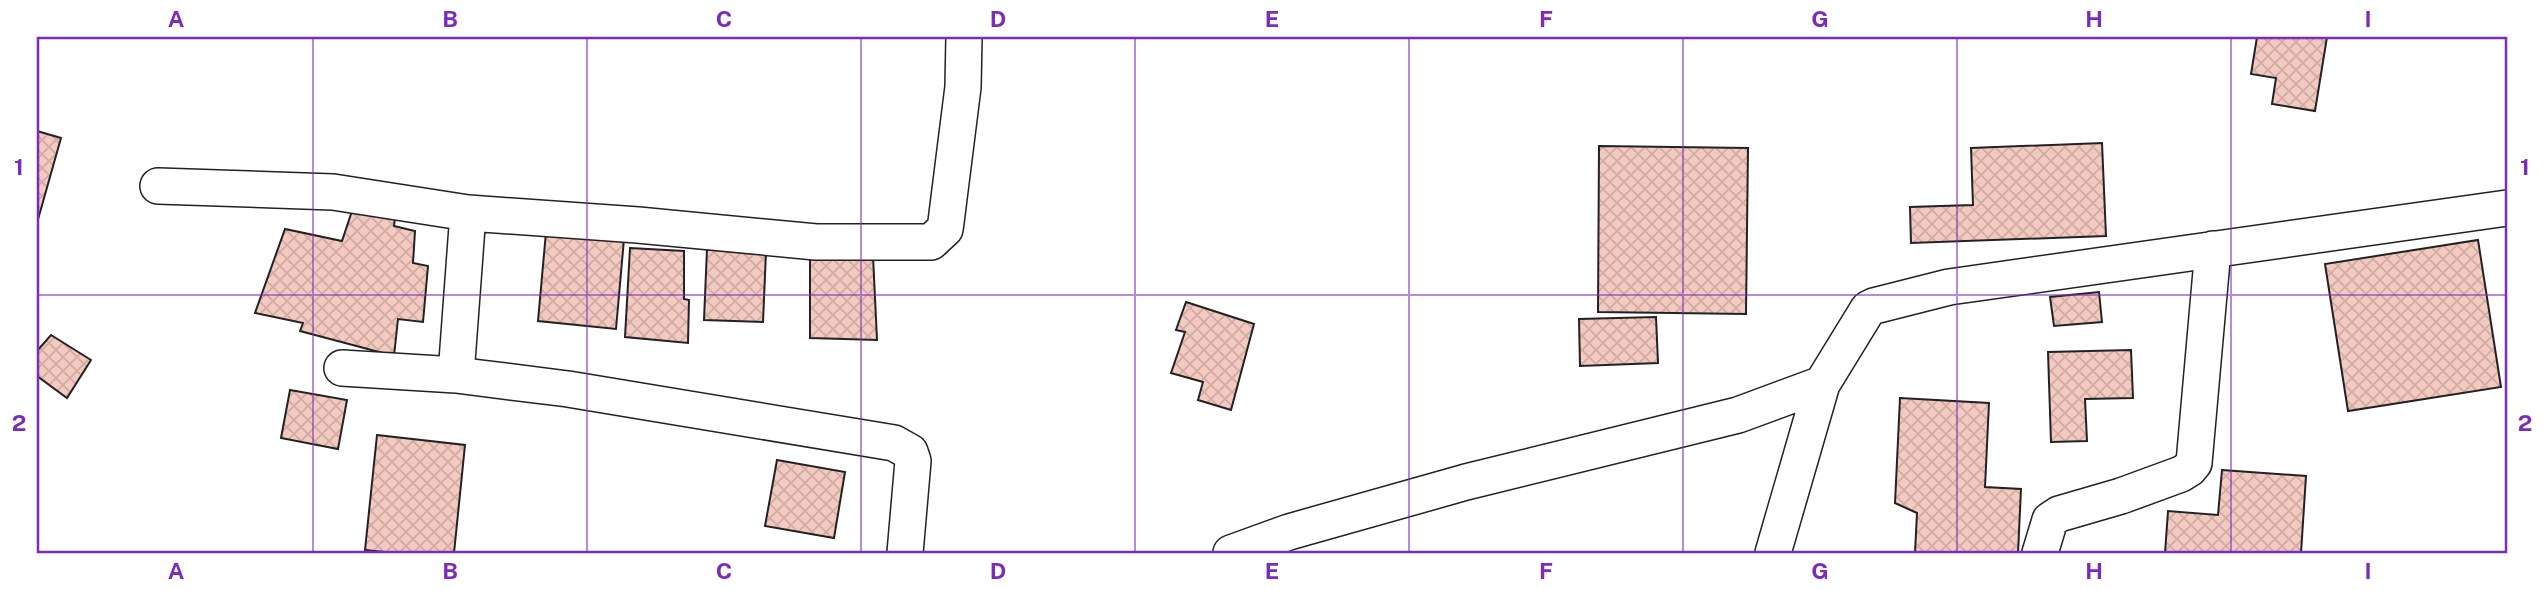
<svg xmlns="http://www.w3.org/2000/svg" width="2544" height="590" font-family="'Public Sans',sans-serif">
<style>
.building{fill:url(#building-cross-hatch);stroke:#222;stroke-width:2}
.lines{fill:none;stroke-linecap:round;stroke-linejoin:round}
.minor-casing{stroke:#222;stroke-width:38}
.minor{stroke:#fff;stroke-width:35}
.grid{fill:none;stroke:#7b2cbf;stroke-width:2;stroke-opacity:0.55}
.neatline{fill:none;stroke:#7b2cbf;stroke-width:2.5}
.grid-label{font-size:23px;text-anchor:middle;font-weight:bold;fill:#7b2cbf}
</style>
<defs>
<pattern id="building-cross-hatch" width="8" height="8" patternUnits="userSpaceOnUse" patternTransform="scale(1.75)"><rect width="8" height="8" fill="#f3c9c0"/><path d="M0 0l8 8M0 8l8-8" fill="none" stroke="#d0aca5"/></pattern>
</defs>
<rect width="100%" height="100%" fill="#fff"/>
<path class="building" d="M2257,37H2327L2315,111L2272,104L2276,78L2251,74Z
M37,131L61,138L37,223Z
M2102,143L2106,236L1911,243L1910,207L1973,205L1971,148Z
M1599,146L1748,148L1746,314L1598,312Z
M353,208L395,217L394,226L415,231L413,263L428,266L423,322L398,319L394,356L300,331L303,323L255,313L285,229L342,241Z
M546,232L624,239L616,329L538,321Z
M2478,240L2501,387L2348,411L2325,264Z
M630,248L684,251V299L689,300L688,343L625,337Z
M707,249L766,252L763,322L704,320Z
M810,253L873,256L877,340L810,338Z
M2099,292L2102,322L2054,326L2050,297Z
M1186,302L1254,324L1231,410L1198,400L1203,382L1171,373L1185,332L1176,330Z
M1656,317L1658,363L1580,366L1579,319Z
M51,335L91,360L67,398L37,376V351Z
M2131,350L2133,398L2085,399L2087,441L2051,442L2048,352Z
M290,390L347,400L338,449L281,438Z
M1900,398L1989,403L1985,487L2021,489L2018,553H1915L1917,513L1895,503Z
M377,435L465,445L454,553H394L365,550Z
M777,460L845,472L834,538L765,526Z
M2222,470L2306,476L2301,553H2165L2168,511L2218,515Z"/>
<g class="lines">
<g class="minor-casing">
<path id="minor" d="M158,186L333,192L468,213
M342,368L456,375L568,389L894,443L910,452L913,461L905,553
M456,375L468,213L638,225L816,242H931L945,229L946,222L963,87L964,37
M1231,553L1289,532L1466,482L1738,415L1822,384L1868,309L1874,306L1949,287L2507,208
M1773,553L1822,384
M2040,553L2050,520L2059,514L2121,496L2181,474L2189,469L2194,463L2213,249"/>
</g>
<use href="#minor" class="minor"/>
</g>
<path class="grid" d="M313,37V553M587,37V553M861,37V553M1135,37V553M1409,37V553M1683,37V553M1957,37V553M2231,37V553M37,295H2507"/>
<rect width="2544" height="590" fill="none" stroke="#ffffff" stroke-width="77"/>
<rect x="38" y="38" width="2468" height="514" class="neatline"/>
<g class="grid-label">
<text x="176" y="27">A</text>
<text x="450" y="27">B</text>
<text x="724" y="27">C</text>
<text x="998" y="27">D</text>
<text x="1272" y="27">E</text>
<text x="1546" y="27">F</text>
<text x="1820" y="27">G</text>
<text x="2094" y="27">H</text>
<text x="2368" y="27">I</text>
<text x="19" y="175">1</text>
<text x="2525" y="175">1</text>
<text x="19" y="431">2</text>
<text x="2525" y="431">2</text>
<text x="176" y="579">A</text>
<text x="450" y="579">B</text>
<text x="724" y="579">C</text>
<text x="998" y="579">D</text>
<text x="1272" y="579">E</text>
<text x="1546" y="579">F</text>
<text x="1820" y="579">G</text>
<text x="2094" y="579">H</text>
<text x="2368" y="579">I</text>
</g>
</svg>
